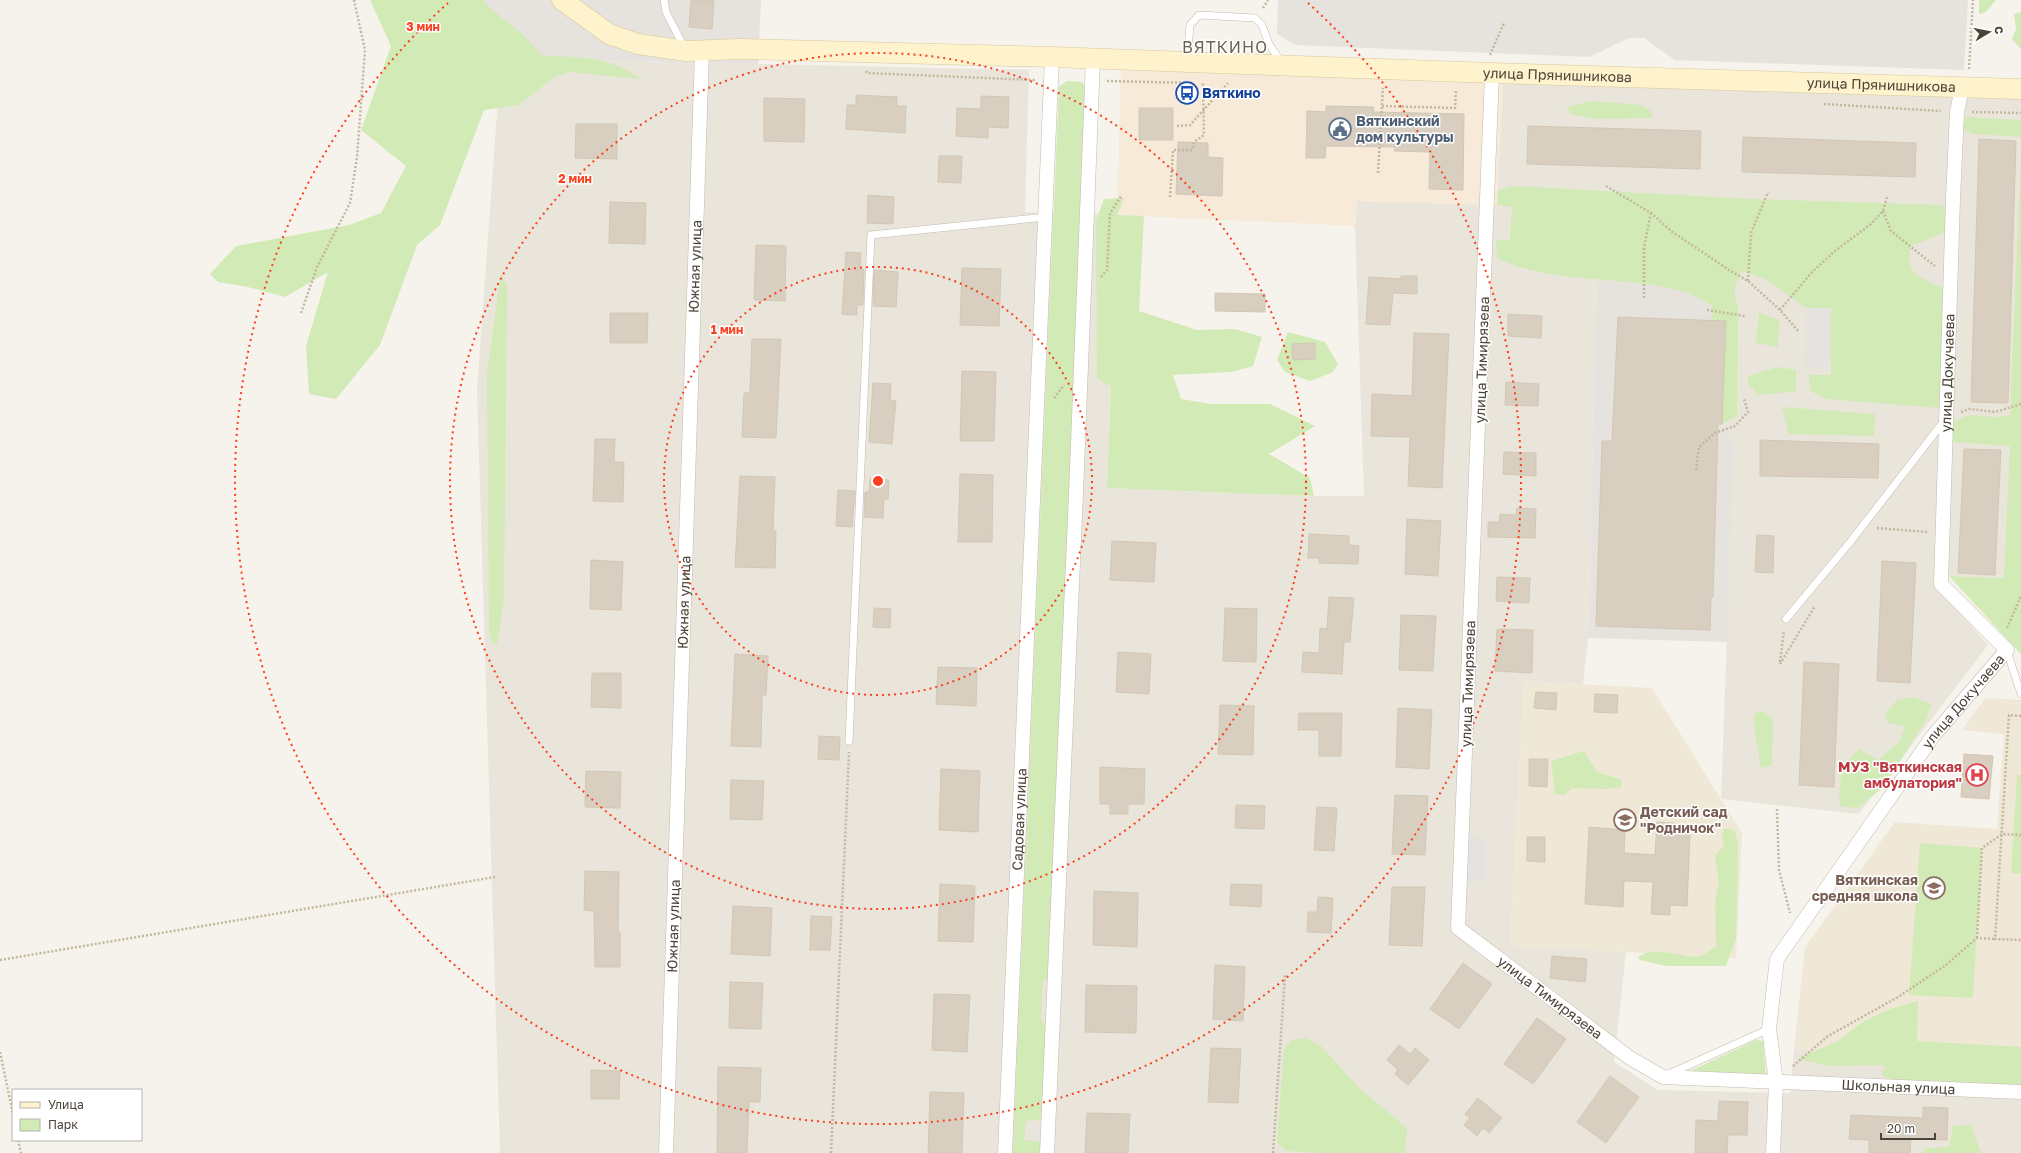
<svg xmlns="http://www.w3.org/2000/svg" width="2021" height="1153" font-family="'Golos Text',sans-serif">
<style>
.residential{fill:#eae5da}
.commercial{fill:#f7ead8}
.industrial{fill:#e6e2dd}
.education{fill:#efe8d6}
.green{fill:#d2eab5;fill-rule:evenodd}
.parking{fill:#e5e3e0}
.building{fill:#d8cfc1;stroke:#d3c7b4}
.lines{fill:none;stroke-linecap:round;stroke-linejoin:round}
.lane-casing{stroke:#c2bbae;stroke-width:8}
.street-casing{stroke:#c2bbae;stroke-width:15}
.secondary-casing{stroke:#d6c79b;stroke-width:21}
.path{stroke:#c4b79f;stroke-width:2.5;stroke-dasharray:2 2;stroke-linecap:butt}
.lane{stroke:#fff;stroke-width:7}
.street{stroke:#fff;stroke-width:14}
.secondary{stroke:#fff3cd;stroke-width:20}
.ring{fill:none;stroke:#fc3f1d;stroke-width:2;stroke-dasharray:2 4}
.labels{text-anchor:middle;stroke-width:3;stroke-linejoin:round;paint-order:stroke}
.street-label{font-size:14px;fill:#4b4439;stroke:#fff}
.transit-label{font-size:14px;font-weight:bold;fill:#164399;stroke:#fff;text-anchor:start}
.service-label{font-size:14px;font-weight:bold;fill:#4e5e75;stroke:#fff;text-anchor:start}
.health-label{font-size:14px;font-weight:bold;fill:#be3a42;stroke:#fff;text-anchor:end}
.education-label{font-size:14px;font-weight:bold;fill:#785e54;stroke:#fff;text-anchor:start}
.quarter-label{font-size:16px;letter-spacing:1px;fill:#6e6250;stroke:#fff}
.centre{fill:#fc3f1d;stroke:#fff;stroke-width:2}
.ring-label{font-size:12px;text-anchor:middle;font-weight:bold;fill:#fc3f1d;stroke:#fff;stroke-width:3;stroke-linejoin:round;paint-order:stroke}
</style>
<rect width="100%" height="100%" fill="#f6f3ec"/>
<path class="residential" d="M501,58L1029,70L1025,212L1117,215L1107,488L1314,496H1364L1355,226L1357,201L1497,205L1503,81L2021,98V571L2004,578L1949,576L1936,586L1988,645L1859,814L1721,799L1734,444L1722,424L1712,321L1597,280L1588,638L1583,684L1524,681L1510,946L1626,952L1614,1062L1658,1090L1790,1093L1794,1049L2021,1059V1153H500L477,390Z"/>
<path class="commercial" d="M1121,70L1503,81L1497,205L1357,201L1355,226L1117,215Z"/>
<path class="industrial" d="M474,0H761L758,64L501,58Z
M1278,0H1968L1964,70L1675,60L1644,38H1629L1589,57L1295,45L1277,34Z
M1597,280L1635,283L1686,292L1712,306L1726,321L1722,424L1734,444L1727,642L1588,638Z"/>
<path class="education" d="M1524,681L1652,688L1742,833L1736,958L1510,946Z
M1985,698L2021,700V1059L1794,1049L1805,947L1895,822L1997,829L2004,734L1962,730Z"/>
<path class="green" d="M370,0H483L491,9L521,33L543,56C581,57 609,56 641,79L569,72L555,77L518,105L484,110L440,225L417,245L380,345L336,399L309,394L306,346L328,272L285,297L248,287L218,282L210,274L236,246L349,225L381,213L406,166L361,130L391,46Z
M1979,0H1996L1986,12L1979,14Z
M2021,12V49L2012,39L2016,29L2014,14Z
M1067,81L1082,82L1087,89L1050,976L1043,981L1041,1019L1046,1026L1042,1120L1026,1121L1024,1140L1040,1142L1039,1153H1013L1059,87Z
M1591,101L1641,105L1651,111L1652,118L1593,119L1571,114L1566,107Z
M1965,117L2021,120V137L1973,134L1964,129Z
M2021,155V654L1949,576L2004,578L2010,446L1952,442L1954,421L1970,415L1995,417L2010,415Z
M1513,186L1751,199L1942,205L1947,213L1945,232L1911,246C1904,274 1920,278 1943,288L1940,408L1826,399L1810,391L1809,375H1831V308H1806L1765,279L1741,271L1734,290L1738,308L1737,416L1722,424L1726,321H1712V306C1704,301 1694,295 1685,292C1625,274 1554,286 1497,258L1496,240H1510L1512,207L1497,205L1498,190Z
M1124,198L1117,215L1144,216L1139,311L1197,330L1235,329L1262,337L1253,366L1231,372L1173,375L1181,399L1212,404H1270L1315,426L1269,454L1310,478L1314,496L1107,488L1111,386L1097,379L1096,221L1104,199Z
M501,273L507,287L504,599L497,645L492,643L489,633L487,374Z
M1759,312L1779,320L1778,347L1756,343Z
M1288,332L1325,342L1338,364L1333,372L1310,381L1285,372L1277,360ZM1315,343V359L1293,360L1292,344Z
M1778,367L1796,370V391L1758,395L1748,383V376Z
M1782,407L1875,414L1874,436L1789,434Z
M1912,697L1931,704L1926,720L1884,787L1857,808L1840,806L1839,792L1842,768L1859,749L1878,760L1900,741L1905,726L1888,723L1885,714L1897,700Z
M1763,711L1773,719L1772,765L1761,768L1753,719L1756,713Z
M1584,751L1597,772L1622,780L1621,787L1606,789L1572,788L1565,795L1555,794L1551,761Z
M2017,775H2021V874L2011,873Z
M1725,828L1735,831L1738,844L1736,939L1726,966H1666L1640,960L1638,957C1656,944 1681,959 1700,956C1705,955 1711,948 1716,946L1715,902L1719,883L1715,856L1724,845L1722,833Z
M1920,843L1982,848L1973,998L1909,995Z
M1918,1001L1917,1041L2021,1047V1085L1893,1080L1882,1076L1885,1065L1830,1066L1797,1059L1836,1042L1864,1021L1893,1008Z
M1305,1038L1321,1046L1360,1089L1407,1128L1405,1153H1320L1286,1151L1277,1142L1284,1049L1292,1040Z
M1756,1040L1763,1041L1766,1075L1686,1073Z
M1971,1125L1981,1153H1922L1926,1148L1949,1147L1953,1126Z"/>
<path class="parking" d="M1806,308H1831L1830,369L1805,368Z
M1462,830L1486,842V879L1459,886Z"/>
<path class="building" d="M691,0H714L712,29L689,27Z
M856,95L897,97V106H906L905,133L846,129L847,105H856Z
M981,96L1009,97L1008,128L988,127V138L956,136L957,108L981,109Z
M764,98L805,99L804,142L764,141Z
M1326,106L1374,107L1373,112L1464,114L1463,190L1429,189L1430,152L1394,151L1395,147L1326,146L1325,158H1306L1307,111L1326,112Z
M1139,108H1173V140H1139Z
M576,124H617V159L575,158Z
M1528,126L1701,131L1700,169L1527,164Z
M1743,137L1916,143L1915,177L1742,172Z
M1979,139L2016,141L2008,403L1971,402Z
M1178,142L1208,143V157L1223,158L1222,196L1176,194Z
M939,156H962L961,183L938,182Z
M868,195L894,197L893,224L867,223Z
M610,202L646,203L645,244L609,243Z
M756,245L786,246L785,301L754,300Z
M846,252L861,253L860,269L864,270L863,305H857V315L842,314Z
M962,268L1001,269L999,326L960,325Z
M874,270L898,272L896,307L873,306Z
M1401,276H1417V294L1393,293L1390,325L1366,324L1369,277L1401,279Z
M1215,293L1265,294V312L1215,311Z
M610,313H648L647,343H610Z
M1508,314L1542,316L1541,338L1508,336Z
M1618,317L1726,321L1722,424H1718L1713,597H1711L1710,630L1596,626L1602,441H1612Z
M1414,333L1449,334L1442,488L1408,486L1410,437L1371,436L1372,394L1412,396Z
M752,339H781L776,438L742,437L744,393H750Z
M1315,343V359L1293,360L1292,344Z
M962,371L996,372L994,441H960Z
M1506,382L1539,384L1538,406L1505,405Z
M873,383L891,384L890,400L896,401L892,444L869,442Z
M595,439H615L614,462H624L623,502L593,501Z
M1760,440L1879,444L1878,478L1760,476Z
M1964,449L2001,450L1995,575L1958,573Z
M1504,452L1536,453V476L1503,474Z
M960,474L993,475L992,542H958Z
M740,476L775,477L773,531H776L775,568L735,567Z
M870,479L889,480L888,499H884L883,518L864,517L865,492H869Z
M838,490L855,491L852,527L836,526Z
M1517,508L1536,509L1535,538L1488,537V522H1499L1500,514L1516,515Z
M1407,519L1441,521L1438,576L1405,574Z
M1309,534L1349,536V545L1359,546L1358,564L1319,563V558H1308Z
M1757,535L1774,536L1773,573L1755,572Z
M1112,541L1156,543L1154,582L1110,580Z
M591,560L623,562L621,610L590,609Z
M1882,561L1916,563L1910,683L1877,681Z
M1497,577L1530,578L1529,603L1496,601Z
M1329,597L1354,598L1350,642H1344L1342,674L1302,672L1303,652L1319,653L1320,628L1327,629Z
M874,608L891,609L890,628L873,627Z
M1225,608L1257,609L1256,662L1223,661Z
M1401,615L1436,616L1433,671L1399,670Z
M1497,629L1533,630L1532,673L1495,671Z
M1118,652L1151,654L1149,694L1116,692Z
M735,654L768,656L766,695H762L761,747L731,746Z
M1804,662L1839,664L1834,787L1799,785Z
M938,667L977,668L976,706L936,704Z
M592,673H621V708L591,707Z
M1536,692L1557,693L1556,710L1534,708Z
M1595,694L1618,695L1617,713L1594,712Z
M1220,705L1254,706L1253,755L1218,754Z
M1398,708L1432,710L1429,769L1396,767Z
M1299,713H1342L1341,756H1319V730H1298Z
M819,736L840,737L839,760L818,759Z
M1964,754L1993,756L1989,799L1961,797Z
M1529,759H1548L1547,787L1529,786Z
M1100,767L1145,769L1144,804H1128V814H1110V804H1100Z
M941,769L980,771L978,832L939,830Z
M586,771L621,772L620,808L585,807Z
M731,780L764,781L762,820L730,819Z
M1395,795L1428,796L1425,855L1392,854Z
M1236,805L1265,806L1264,829L1235,828Z
M1317,807L1337,808L1334,851L1314,850Z
M1657,822L1675,823L1674,833L1690,834L1687,906L1670,905V915L1651,914L1653,882L1624,881L1623,907L1585,904L1589,827L1625,830L1624,853L1655,855Z
M1527,837H1545V862L1527,861Z
M585,871L619,872L618,932H620V967H595L594,911L584,910Z
M940,884L975,886L973,942L938,941Z
M1231,884L1262,885L1261,907L1230,905Z
M1392,887H1425L1422,946L1389,945Z
M1094,891L1138,893L1137,947L1093,945Z
M1318,897L1333,898L1331,933L1307,932L1308,912H1317Z
M733,906L772,908L770,956L731,954Z
M811,916L832,917L830,950H810Z
M1552,956L1587,959L1585,982L1550,978Z
M1463,963L1492,984L1459,1029L1430,1009Z
M1215,965L1245,967L1243,1021L1213,1019Z
M730,982L763,983L761,1029L729,1028Z
M1086,985L1137,986L1136,1033L1085,1032Z
M934,994L970,995L967,1052L932,1050Z
M1537,1018L1566,1039L1533,1084L1504,1064Z
M1399,1045L1410,1054L1415,1048L1429,1060L1408,1085L1395,1074L1398,1070L1387,1060Z
M1211,1048L1241,1049L1238,1103L1208,1102Z
M718,1067L761,1068L760,1102H749L747,1153H717Z
M591,1070L620,1071L619,1099H591Z
M1610,1076L1639,1097L1606,1143L1577,1122Z
M930,1092L964,1093L962,1153H928Z
M1478,1098L1502,1118L1489,1133L1483,1128L1477,1136L1464,1125L1470,1118L1465,1114Z
M1719,1101L1748,1102L1747,1135H1728L1727,1153H1695L1696,1120L1718,1121Z
M1923,1107L1948,1108L1947,1140L1911,1139L1910,1153H1869V1140L1849,1139L1851,1115L1923,1118Z
M1087,1113L1130,1114L1128,1153H1085Z"/>
<g class="lines">
<g class="lane-casing">
<path id="lane" d="M664,0L666,12L685,49
M1187,60L1190,25L1199,15L1255,18L1262,25L1269,44L1281,62
M1786,619L1851,541L1944,421
M2007,651L2021,694
M849,741L871,235L1046,217
M1669,1074L1769,1029"/>
</g>
<g class="street-casing">
<g id="street">
<path id="s1" d="M1492,73L1458,928L1630,1058L1663,1077L2021,1092"/>
<path id="s2" d="M666,1153L702,51"/>
<path id="s3" d="M1005,1153L1052,57"/>
<path d="M1047,1153L1076,494L1093,59"/>
<path id="s4" d="M1773,1153L1776,1082L1769,1029L1777,959L1933,736L2007,650L1941,584L1953,199L1957,112L1962,88"/>
</g>
</g>
<g class="secondary-casing">
<g id="secondary">
<path id="s5" d="M562,0L609,34L638,44L686,51L740,49L1052,57L1492,73L2021,89"/>
</g>
</g>
<path class="path" d="M1263,8L1268,0
M1490,55L1504,23
M1969,69L1973,0
M866,71L867,73L1035,80
M1107,81L1192,83
M1824,104L1941,111
M1382,106L1455,108L1456,91
M1972,112L2021,113
M1177,126L1190,125L1228,83
M1378,173L1383,88
M1606,186L1651,213L1671,231L1729,270L1748,281L1780,310L1799,332
M1170,197L1173,150H1192L1194,142L1204,135L1203,83
M1883,211L1891,231L1935,266
M1101,277L1107,270L1110,213L1122,195
M1748,281L1751,233L1768,192
M1644,298V247L1651,213
M1707,310L1745,316
M1780,310L1812,272L1835,251L1871,224L1883,211L1887,197
M301,313L317,267L350,203L357,157L365,50L354,0
M1054,398L1064,385
M1961,412L1969,409L1995,412L2021,404
M1696,470L1699,447L1715,433L1735,426L1748,412L1744,399
M1877,528L1928,532
M2007,628L2021,596
M1780,662L1784,631
M1780,664L1815,606
M2021,716L2009,715L1995,939L2021,940
M1777,809L1779,870L1790,913
M1977,938L1982,848L2002,834L2021,835
M0,960L495,877
M0,1052L13,1114
M1793,1066L1828,1036L1898,997L1946,965L1977,938L1995,939
M18,1140L21,1153
M831,1153L849,752
M1273,1153L1285,975"/>
<use href="#lane" class="lane"/>
<use href="#street" class="street"/>
<use href="#secondary" class="secondary"/>
</g>
<g class="ring">
<circle cx="878" cy="481" r="214"/>
<circle cx="878" cy="481" r="428"/>
<path d="M1308 3A643 643 0 1 1 448 3"/>
</g>
<defs>
<g id="bus-ring" transform="scale(1.15)"><circle r="9.5" fill="#fff" stroke="#1a4fb4" stroke-width="1.5"/><path d="M-5-6H5V4H4V6H2V4H-2V6H-4V4H-5ZM-3.5-4V0h7V-4ZM-3.5 1.2v1.5H-2V1.2ZM2 1.2v1.5H3.5V1.2Z" fill="#1a4fb4"/></g>
<g id="civic-ring" transform="scale(1.15)"><circle r="9.5" fill="#fff" stroke="#5c6f8a" stroke-width="1.5"/><path d="M-.6-6.5H3V-4.5H.6V-3L4-1V1h2V6H-6V1h2V-1L-.6-3ZM-1.2 2.5V6h2.4V2.5Z" fill="#5c6f8a"/></g>
<g id="hospital-ring" transform="scale(1.15)"><circle r="9.5" fill="#fff" stroke="#e0444e" stroke-width="1.5"/><path d="M-5-5h3v3.5h4V-5h3V5h-3V1.5h-4V5h-3Z" fill="#e0444e"/></g>
<g id="school-ring" transform="scale(1.15)"><circle r="9.5" fill="#fff" stroke="#8d6e63" stroke-width="1.5"/><path d="M0-5L7-2L0 1L-7-2ZM-4 1L0 2.5L4 1V4Q0 6-4 4Z" fill="#8d6e63"/></g>
</defs>
<g fill-rule="evenodd">
<use href="#bus-ring" x="1187" y="93"/>
<use href="#civic-ring" x="1340" y="129"/>
<use href="#hospital-ring" x="1977" y="775"/>
<use href="#school-ring" x="1625" y="820"/>
<use href="#school-ring" x="1934" y="888"/>
</g>
<g class="labels">
<g class="street-label">
<text dy="5" stroke="none"><textPath href="#s5" startOffset="1009">улица Прянишникова</textPath></text>
<text dy="5" stroke="none"><textPath href="#s5" startOffset="1333">улица Прянишникова</textPath></text>
<text dy="5" stroke="none"><textPath href="#s2" startOffset="887">Южная улица</textPath></text>
<text transform="translate(1482 360) rotate(-88)" y="5">улица Тимирязева</text>
<text dy="5" stroke="none"><textPath href="#s4" startOffset="885">улица Докучаева</textPath></text>
<text dy="5" stroke="none"><textPath href="#s2" startOffset="551">Южная улица</textPath></text>
<text transform="translate(1468 684) rotate(-88)" y="5">улица Тимирязева</text>
<text dy="5" stroke="none"><textPath href="#s4" startOffset="513">улица Докучаева</textPath></text>
<text dy="5" stroke="none"><textPath href="#s3" startOffset="334">Садовая улица</textPath></text>
<text dy="5" stroke="none"><textPath href="#s2" startOffset="227">Южная улица</textPath></text>
<text dy="5" stroke="none"><textPath href="#s1" startOffset="971">улица Тимирязева</textPath></text>
<text dy="5" stroke="none"><textPath href="#s1" startOffset="1345">Школьная улица</textPath></text>
</g>
<g class="transit-label">
<text x="1202" y="98">Вяткино</text>
</g>
<g class="service-label">
<text x="1356" y="126">Вяткинский<tspan x="1356" dy="16">дом культуры</tspan></text>
</g>
<g class="health-label">
<text x="1962" y="772">МУЗ "Вяткинская<tspan x="1962" dy="16">амбулатория"</tspan></text>
</g>
<g class="education-label">
<text x="1640" y="817">Детский сад<tspan x="1640" dy="16">"Родничок"</tspan></text>
<text x="1918" y="885" text-anchor="end">Вяткинская<tspan x="1918" dy="16">средняя школа</tspan></text>
</g>
<g class="quarter-label">
<text x="1225" y="53">ВЯТКИНО</text>
</g>
</g>
<circle cx="878" cy="481" r="6" class="centre"/>
<g class="ring-label">
<text x="423" y="31">3 мин</text>
<text x="575" y="183">2 мин</text>
<text x="727" y="334">1 мин</text>
</g>
<rect x="12" y="1089" width="130" height="52" fill="#ffffff" stroke="#b7b4b0"/>
<rect x="20" y="1102" width="20" height="6" fill="#fff3cd" stroke="#b7b4b0"/>
<text x="48" y="1109" font-size="12" fill="#4b4439">Улица</text>
<rect x="20" y="1119" width="20" height="12" fill="#d2eab5" stroke="#b7b4b0"/>
<text x="48" y="1129" font-size="12" fill="#4b4439">Парк</text>
<g transform="translate(1989 32) rotate(80)" stroke="#ffffff" stroke-width="3" paint-order="stroke">
<path d="M0-3L7 15L0 10L-7 15Z" fill="#4b4439"/>
<text y="-6" font-size="11" font-weight="bold" text-anchor="middle" fill="#4b4439">С</text>
</g>
<path d="M1881 1133v6h54v-6" fill="none" stroke="#4b4439" stroke-width="2"/>
<text x="1887" y="1133" font-size="12" fill="#4b4439" stroke="#ffffff" stroke-width="3" paint-order="stroke">20 m</text>
</svg>
